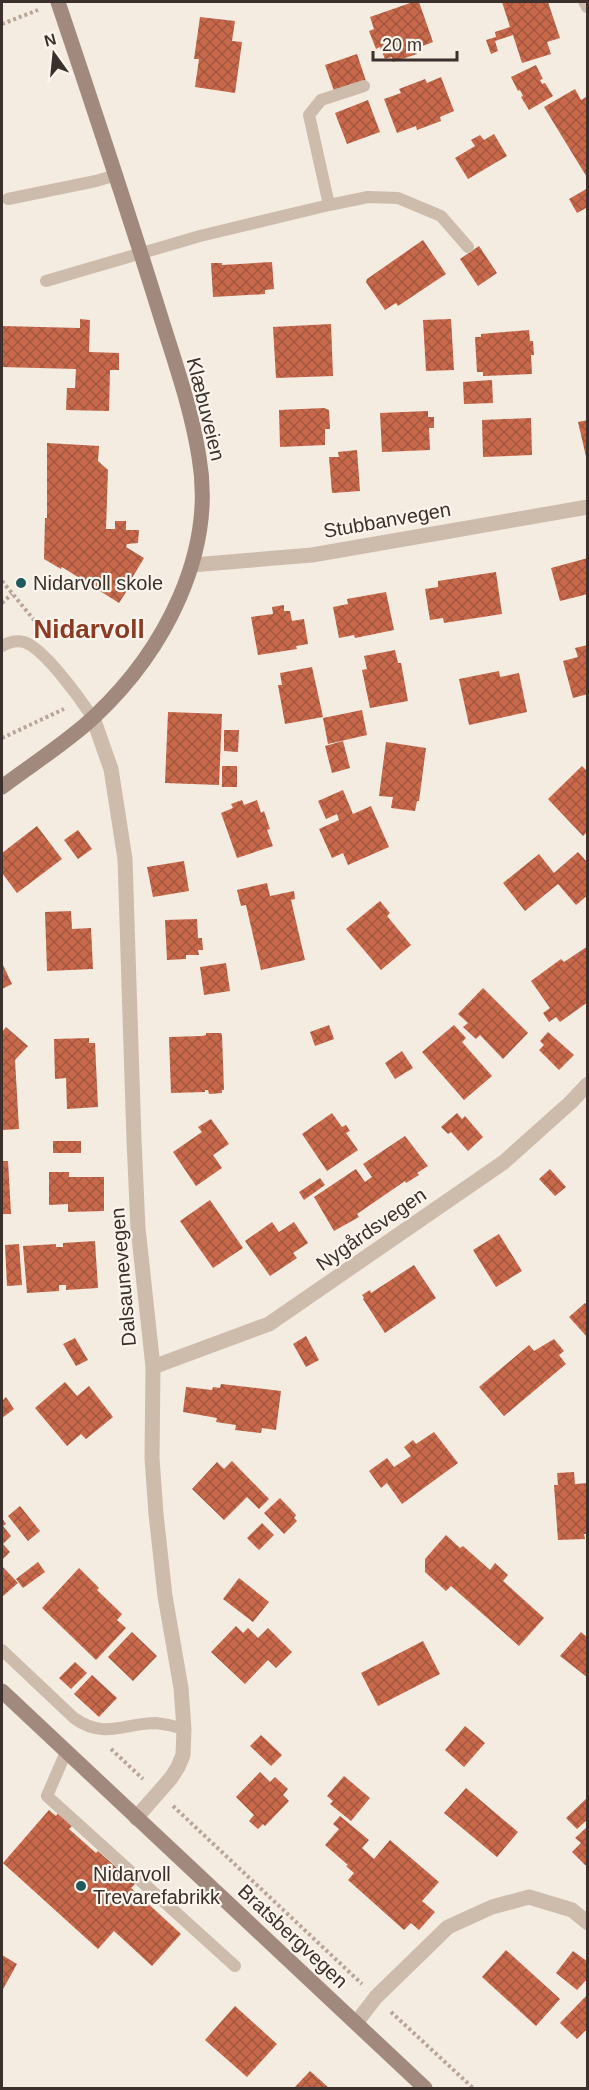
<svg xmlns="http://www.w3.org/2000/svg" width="589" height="2090" font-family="Arial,sans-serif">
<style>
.building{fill:url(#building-cross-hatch)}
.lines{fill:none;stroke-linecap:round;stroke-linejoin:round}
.path{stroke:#b9a596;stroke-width:4;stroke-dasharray:3 3;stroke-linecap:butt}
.lane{stroke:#cdbbac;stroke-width:12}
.street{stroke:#cdbbac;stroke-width:15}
.secondary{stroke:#a18a7d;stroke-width:15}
.poi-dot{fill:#1f5a5e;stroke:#fbf5ee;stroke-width:2}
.labels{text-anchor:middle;stroke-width:4.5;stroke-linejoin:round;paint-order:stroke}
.street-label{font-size:20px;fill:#3b302b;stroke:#fbf5ee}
.poi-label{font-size:20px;fill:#3b302b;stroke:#fbf5ee;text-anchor:start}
.district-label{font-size:26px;font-weight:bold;fill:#8c3b22;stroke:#fbf5ee}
</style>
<defs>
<pattern id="building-cross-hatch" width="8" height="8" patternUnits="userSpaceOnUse" patternTransform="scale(1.5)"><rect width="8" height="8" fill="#c8694b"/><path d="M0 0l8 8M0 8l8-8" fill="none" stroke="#a4573f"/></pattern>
</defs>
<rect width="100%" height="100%" fill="#f4ebe1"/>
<path class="building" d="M413,2H419L433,42L415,49L417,54L393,62L392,57L385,59L380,47L376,49L369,31L374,29L370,17Z
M502,2H548L560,38L547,42L551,54L522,63L513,35L495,41L498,51L491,54L486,40L496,37L495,32L510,27Z
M200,17L235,21L232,41L242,42L235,93L195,87L199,59H194Z
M357,54L366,81L334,91L325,65Z
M536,65L543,79L540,80L542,84L545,83L553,96L529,110L521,97L523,96L520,90L518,91L511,77Z
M441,77L454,111L440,117L441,121L417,130L416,126L397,133L384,99L401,93L399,89L425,79L427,83Z
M575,89L581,100L588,96V179L544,107Z
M368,100L380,132L347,144L335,113Z
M494,134L507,156L468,179L455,158L475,146L471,140L480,135L484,140Z
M588,188V207L577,213L569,199Z
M423,240L446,274L398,306L396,303L385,310L366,282L367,279Z
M479,246L497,273L478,286L460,259Z
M272,262L274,289L265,290V294L213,297L211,263H222V265Z
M80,319L90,320L89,352L119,353V370H110L109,411L66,410L67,388H75L76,369L2,367V326L80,328Z
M451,319L454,370L426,371L423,320Z
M331,324L333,376L276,378L273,327Z
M529,330L530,341H533L534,355H531L532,374L483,376V372H477L475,337H481V334Z
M492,380L493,403L464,404L463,382Z
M324,408L329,410L330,429H325V445L280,447L279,410Z
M428,411V417H434V428H429L430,450L382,452L380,413Z
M531,418L532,455L483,457L482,420Z
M588,420V461H587L578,422Z
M47,443L99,446L98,461L108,470L106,529H115V521H126V530H139L138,543L127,544L126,547L144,558L126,588L128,589L119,603L62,567L61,569L44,559L45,518H47Z
M357,450L360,491L332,493L329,457H339L338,452Z
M588,558V594L560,601L551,568Z
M496,572L502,614L444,623L443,618L430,620L425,589L438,587V581Z
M386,592L394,630L355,638L354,635L339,638L333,607L348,604L347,599Z
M284,605V611H290L292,621L304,619L308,644L296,646L297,649L258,655L251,617L273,614L272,607Z
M588,645V694L573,698L563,661L578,657L575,648Z
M395,650L398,663H401L408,701L370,708L362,670L367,669L364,656Z
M312,667L323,717L285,724L278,685H282L280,673Z
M499,671L500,677L519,673L527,712L469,725L459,679Z
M362,710L367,735L328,744L323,718Z
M168,712L222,714L219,785L165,783Z
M224,730H239L238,752L224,751Z
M343,741L350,768L332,773L325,746Z
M386,742L426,748L419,801H417L415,811L391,808L393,797L379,796Z
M222,766H237V787H222Z
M582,766L588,772V831L583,836L548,799Z
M343,790L353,814L371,806L389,847L348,865L343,853L332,858L319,829L339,820L337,814L326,819L318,801Z
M242,800L244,805L257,800L261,813L264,811L270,829L267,830L273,846L237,858L221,813L233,808L231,804Z
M37,826L62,859L17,893L2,873V853Z
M78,830L92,849L78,859L64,840Z
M578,852L588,863V895L576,905L558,884L525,911L503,883L539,854L554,873Z
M184,861L189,891L153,897L147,867Z
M267,883L270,896L294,891L295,899L291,900L305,960L261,970L246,905L241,906L237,890Z
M380,901L390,913L387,916L411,945L381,970L346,929Z
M71,911L72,929L91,928L93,969L47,971L45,912Z
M197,919L198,938H202L203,950H198L199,955H186V959L167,960L165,920Z
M588,946V1002L560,1022L556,1017L549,1022L543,1013L550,1008L531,981L561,959L564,962Z
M2,963L12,984L2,989Z
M226,963L230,991L204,995L200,967Z
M483,988L528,1033L503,1059L480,1035L476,1039L463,1027L468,1023L458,1014Z
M329,1025L334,1039L315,1046L310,1032Z
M454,1025L466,1038L462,1042L492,1076L464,1100L422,1052Z
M6,1027L28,1046L15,1060L19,1129L2,1130V1032Z
M548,1032L574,1055L559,1070L539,1050L544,1045L540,1041Z
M206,1033H221L222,1035L224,1090H222V1093L209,1094L208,1090H205V1092L171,1093L169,1037L202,1036L206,1035Z
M89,1038V1043H95L98,1107L67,1109L66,1078L55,1079L54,1039Z
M402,1051L413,1068L395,1079L385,1063Z
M332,1113L342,1127L346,1125L350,1131L346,1133L358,1150L327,1171L302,1134Z
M457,1113L462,1119L465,1116L483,1137L468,1151L451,1132L448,1134L441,1127Z
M211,1119L229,1144L213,1155L222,1168L196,1186L173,1152L202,1132L198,1127Z
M405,1136L428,1166L417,1173L419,1175L406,1183L405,1181L357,1214L359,1217L334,1231L314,1197L356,1169L365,1182L372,1177L363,1164Z
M53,1141H81V1153H53Z
M2,1161H8L11,1214H2Z
M550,1169L566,1187L555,1196L539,1179Z
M49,1172H69V1177H104V1211L68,1212V1204L49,1205Z
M320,1178L325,1185L304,1200L299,1192Z
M210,1200L243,1248L213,1268L180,1221Z
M272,1222L279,1232L294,1222L308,1243L293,1253L297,1258L270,1276L245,1241Z
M499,1234L522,1271L496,1287L473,1250Z
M95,1241L98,1288L66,1290V1285H59V1291L27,1293L23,1246L56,1244V1247H63V1243Z
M19,1244L22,1285L7,1286L5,1245Z
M414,1265L436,1298L385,1333L363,1299L364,1298L362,1295L370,1290L371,1293Z
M585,1303L588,1306V1338L569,1317Z
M306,1336L319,1360L306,1367L293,1344Z
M75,1338L88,1360L76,1366L63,1344Z
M554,1339L564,1351L559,1355L566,1364L504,1416L479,1387L529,1345L534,1351Z
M65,1382L77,1396L89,1386L113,1417L86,1439L81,1434L67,1446L35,1408Z
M221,1384L281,1391L276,1430L262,1428L261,1433L235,1430L236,1425L216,1422L217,1418L183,1412L186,1387L212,1390L213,1387L220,1388Z
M6,1397L14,1409L2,1418V1401Z
M434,1432L458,1463L402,1504L387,1483L381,1488L369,1471L387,1458L394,1467L411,1456L404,1447L413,1440L416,1444Z
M232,1461L269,1499L259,1509L247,1497L224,1520L192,1489L217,1462L224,1469Z
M574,1472L575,1484L588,1483V1534H584L585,1539L558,1540L554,1485H558L557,1473Z
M280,1498L296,1515L294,1518L297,1521L284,1534L264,1513Z
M20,1506L40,1531L28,1541L8,1516Z
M2,1518L6,1524L3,1526L11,1536L3,1544L10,1552L2,1560Z
M262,1523L274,1535L259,1550L247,1538Z
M446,1535L460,1548L463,1546L490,1570L495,1563L508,1575L503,1581L544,1618L519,1646L451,1586L446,1591L425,1572V1559Z
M38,1562L45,1572L23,1588L16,1579Z
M2,1566L18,1583L2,1597Z
M79,1568L99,1588L97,1590L122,1614L117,1620L126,1628L96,1660L42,1608Z
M239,1578L269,1602L253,1622L223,1599Z
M236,1626L243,1633L248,1628L258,1638L268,1628L292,1652L276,1668L268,1660L245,1684L211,1652Z
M132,1632L157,1656L133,1681L108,1657Z
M581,1632L588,1638V1678L560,1656Z
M423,1641L440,1674L378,1706L361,1673Z
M75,1662L87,1673L71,1689L59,1678Z
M92,1675L117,1698L99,1717L74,1694Z
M465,1726L485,1743L464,1767L445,1750Z
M261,1735L282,1755L271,1766L250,1746Z
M260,1772L270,1782L275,1777L288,1789L283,1795L289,1801L265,1826L263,1824L258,1829L249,1821L254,1815L236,1797Z
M344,1776L370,1798L351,1821L330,1804L333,1801L327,1796Z
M466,1788L518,1832L497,1857L444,1813Z
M588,1797V1819L577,1829L566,1818Z
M49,1810L56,1816L59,1812L73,1825L69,1829L96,1853L98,1851L135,1884L131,1888L181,1934L152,1966L114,1931L98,1949L3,1863Z
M340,1816L369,1840L362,1848L374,1859L390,1840L439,1882L422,1901L435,1912L419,1930L411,1923L404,1930L348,1880L354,1873L346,1866L348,1865L325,1845L339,1829L333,1824Z
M588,1826V1868L572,1852L581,1843L575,1838Z
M506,1950L560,1999L536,2026L482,1977Z
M573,1951L588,1962V1978L577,1990L556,1973Z
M2,1955L17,1964L2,1991Z
M588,1994V2028L577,2039L560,2023Z
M235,2006L277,2044L247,2077L205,2040Z
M310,2071L329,2088H294Z"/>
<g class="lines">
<path class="path" d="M2,24L38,10
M2,581L39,626
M2,603L12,594
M2,738L64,709
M111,1749L143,1779
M173,1806L362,1984
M391,2012L473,2088"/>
<path class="lane" d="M8,199L96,181L116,175
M329,205L309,115L321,100L364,86
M46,281L200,236L329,205L368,197L398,198L441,216L468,247
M2,646C9,642 16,640 24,642C44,648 81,700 93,718
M2,1650L74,1718C105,1740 124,1723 156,1723C166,1724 175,1726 184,1729
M66,1752L47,1796L235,1966"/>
<path class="street" d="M586,2L588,6
M192,565L312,555L588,507
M93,718L111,769L125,859L134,1140L138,1228L153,1367L152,1458L156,1514L165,1596L181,1688L184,1729L183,1755L178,1767L171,1778L136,1818
M153,1367L269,1324L504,1162L571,1102L588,1084
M356,2023L376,1997L448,1927L492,1907L529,1897L572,1910L588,1923"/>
<path class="secondary" d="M2,787C31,765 69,741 95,716C164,651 216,553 199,457C191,406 173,357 158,308C126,205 92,103 58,2
M2,1691L425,2088"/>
</g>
<g class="poi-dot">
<circle cx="21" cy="583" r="6"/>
<circle cx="81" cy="1886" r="6"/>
</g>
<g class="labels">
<g class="street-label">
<text transform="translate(206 409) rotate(76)" y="7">Klæbuveien</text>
<text transform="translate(387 520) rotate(-10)" y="7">Stubbanvegen</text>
<text transform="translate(371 1229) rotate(-35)" y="7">Nygårdsvegen</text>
<text transform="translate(123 1277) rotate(-95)" y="7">Dalsaunevegen</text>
<text transform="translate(293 1936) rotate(43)" y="7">Bratsbergvegen</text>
</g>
<g class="poi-label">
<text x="33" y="590">Nidarvoll skole</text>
<text x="93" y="1881">Nidarvoll<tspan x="93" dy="23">Trevarefabrikk</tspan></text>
</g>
<g class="district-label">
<text x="89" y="638">Nidarvoll</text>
</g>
</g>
<rect width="589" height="2090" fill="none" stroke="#3b302b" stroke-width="6"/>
<g transform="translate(54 54) rotate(345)" stroke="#fbf5ee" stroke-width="4.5" paint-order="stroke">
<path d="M0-4.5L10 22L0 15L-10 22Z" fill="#3b302b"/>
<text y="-9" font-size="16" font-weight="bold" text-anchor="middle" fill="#3b302b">N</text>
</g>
<path d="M373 51v9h84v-9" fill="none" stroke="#3b302b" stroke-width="3"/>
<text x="382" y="51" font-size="18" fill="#3b302b" stroke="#fbf5ee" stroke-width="4.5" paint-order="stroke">20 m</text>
</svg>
